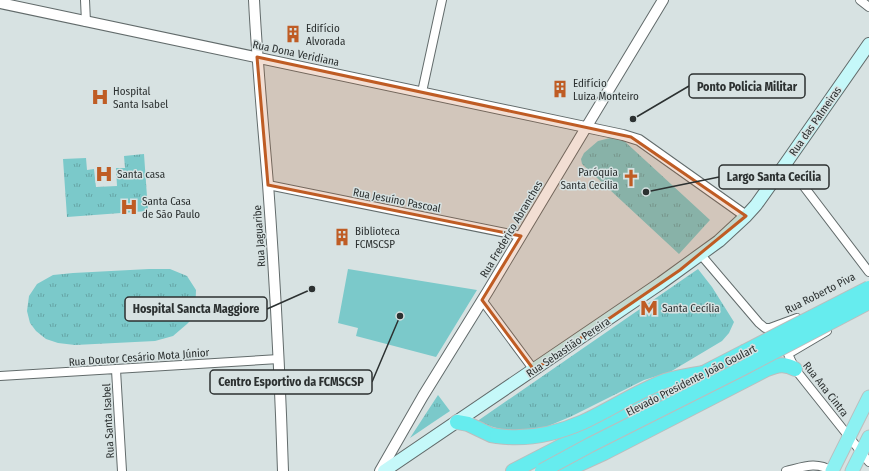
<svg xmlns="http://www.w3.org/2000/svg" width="869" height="471" font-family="'Fira Sans Condensed',sans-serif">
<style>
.grass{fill:url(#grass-tufts)}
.garden{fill:#7bc9ca}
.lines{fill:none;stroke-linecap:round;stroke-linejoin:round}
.minor-casing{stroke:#626b6b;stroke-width:10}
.tertiary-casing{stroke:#626b6b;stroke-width:12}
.secondary-casing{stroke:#626b6b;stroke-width:14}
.primary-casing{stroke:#bbbdbd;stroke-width:15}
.trunk-casing{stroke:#bbbdbd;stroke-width:16}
.minor{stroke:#fff;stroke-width:8}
.tertiary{stroke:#fff;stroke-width:10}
.secondary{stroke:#c5f8f9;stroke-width:12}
.primary{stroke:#8cf1f2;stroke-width:13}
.trunk{stroke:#66ecee;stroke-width:14}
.trunk-bridge-casing{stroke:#bbbdbd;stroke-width:16;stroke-linecap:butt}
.trunk-bridge{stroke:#66ecee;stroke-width:14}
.marked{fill:#bf5c24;fill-opacity:0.2;stroke:#bf5c24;stroke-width:3;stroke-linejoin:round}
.labels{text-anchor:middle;stroke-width:3;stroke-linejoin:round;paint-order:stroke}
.poi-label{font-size:11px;fill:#2c3131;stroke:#d7e2e2;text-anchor:start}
.street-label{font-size:11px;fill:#2c3131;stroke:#d7e2e2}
.leader{fill:none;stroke:#2c3131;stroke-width:1.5}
.callout-dot{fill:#2c3131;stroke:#d7e2e2;stroke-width:1.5}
.callout{fill:#d7e2e2;stroke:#2c3131;stroke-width:1.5}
.callout-label{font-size:12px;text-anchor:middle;font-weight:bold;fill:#2c3131}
</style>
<defs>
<pattern id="grass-tufts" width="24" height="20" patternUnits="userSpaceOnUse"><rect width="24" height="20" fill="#7bc9ca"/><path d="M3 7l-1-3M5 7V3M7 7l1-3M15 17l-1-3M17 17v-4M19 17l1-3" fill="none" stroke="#65a4a5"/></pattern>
</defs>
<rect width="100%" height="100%" fill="#d7e2e2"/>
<path class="grass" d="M610,138H621L710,220L679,254L582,164L581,159L584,153L598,141Z
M144,154L148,211L67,217L63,159L86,158L87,170L94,169L96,187L117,186L116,168H125L124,156Z
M149,269H170L187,276L196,290L195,316L187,324L173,336L155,341L75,345L58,343L46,339L36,331L30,323L27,311L29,296L37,284L53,275L73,273Z
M698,269L712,287L734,322L729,333L722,341L670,372L644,380L572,416L539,430L519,432L500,429L476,422Z
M438,395L450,411L432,423L410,438Z"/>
<path class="garden" d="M348,269L477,290L436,357L356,336L358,328L338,323Z"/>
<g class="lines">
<g class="minor-casing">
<path id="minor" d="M85,0L86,22
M860,0L869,7
M422,92L442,0
M786,163L869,272
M268,185L521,236
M701,255L759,323L765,328H770L797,318
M482,300L534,370
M787,342L788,354L795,369L869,462
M788,354L827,331
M116,370L122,471
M0,376L279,359
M786,471C803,467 816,461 832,471"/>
</g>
<g class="tertiary-casing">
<path id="tertiary" d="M254,0C257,61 263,123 268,184C275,280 280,375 283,471
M0,3L623,135L639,140L746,216
M380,471L423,396L488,291L590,121L663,0"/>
</g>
<g class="secondary-casing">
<path id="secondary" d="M384,471L661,283L719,241L746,216L756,205L786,163L869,44"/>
</g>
<g class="primary-casing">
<path id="primary" d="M832,471L869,397
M852,471L869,437"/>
</g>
<g class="trunk-casing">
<path id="trunk" d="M457,422L468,424L491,435L497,436
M513,471L744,352
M560,471L571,468L604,453L767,369C777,365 785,363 795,369"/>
</g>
<use href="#minor" class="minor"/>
<use href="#tertiary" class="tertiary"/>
<use href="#secondary" class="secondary"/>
<use href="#primary" class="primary"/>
<use href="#trunk" class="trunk"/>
<g class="trunk-bridge-casing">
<path id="trunk-bridge" d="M744,352L869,288
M497,436C526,440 556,434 583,422C611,409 636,392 665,381C678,377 691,375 704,373
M542,471L590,445L743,368L869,302"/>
</g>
<use href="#trunk-bridge" class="trunk-bridge"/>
</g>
<path class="marked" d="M257,57L631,137L746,216L680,270L534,370L482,300L521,236L268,185Z"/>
<defs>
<g id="building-bare" transform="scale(1.38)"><path d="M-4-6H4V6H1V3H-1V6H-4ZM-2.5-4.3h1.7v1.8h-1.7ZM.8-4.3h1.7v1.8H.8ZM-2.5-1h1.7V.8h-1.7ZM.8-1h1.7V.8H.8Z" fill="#bf5c24" stroke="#d7e2e2" stroke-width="2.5" paint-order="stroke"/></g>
<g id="hospital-bare" transform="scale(1.38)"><path d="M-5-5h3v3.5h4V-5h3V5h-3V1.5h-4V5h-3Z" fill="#bf5c24" stroke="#d7e2e2" stroke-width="2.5" paint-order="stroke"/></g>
<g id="church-bare" transform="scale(1.38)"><path d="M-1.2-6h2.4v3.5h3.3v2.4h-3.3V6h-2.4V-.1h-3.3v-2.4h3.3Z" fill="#bf5c24" stroke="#d7e2e2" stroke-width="2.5" paint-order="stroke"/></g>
<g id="metro-bare" transform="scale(1.38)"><path d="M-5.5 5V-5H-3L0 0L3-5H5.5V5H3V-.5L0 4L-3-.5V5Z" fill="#bf5c24" stroke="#d7e2e2" stroke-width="2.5" paint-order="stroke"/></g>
</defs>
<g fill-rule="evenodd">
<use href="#building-bare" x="293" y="34"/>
<use href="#building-bare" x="560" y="89"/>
<use href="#hospital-bare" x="100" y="97"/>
<use href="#hospital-bare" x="104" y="174"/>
<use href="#church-bare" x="631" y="178"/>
<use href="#hospital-bare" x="129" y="207"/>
<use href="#building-bare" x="342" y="237"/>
<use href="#metro-bare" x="649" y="308"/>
</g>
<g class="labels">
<g class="poi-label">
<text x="306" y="32">Edifício<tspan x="306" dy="13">Alvorada</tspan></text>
<text x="573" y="87">Edifício<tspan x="573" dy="13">Luiza Monteiro</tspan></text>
<text x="113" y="95">Hospital<tspan x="113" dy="13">Santa Isabel</tspan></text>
<text x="618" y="176" text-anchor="end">Paróquia<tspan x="618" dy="13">Santa Cecilia</tspan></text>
<text x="117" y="178">Santa casa</text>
<text x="142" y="205">Santa Casa<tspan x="142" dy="13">de São Paulo</tspan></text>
<text x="355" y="235">Biblioteca<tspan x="355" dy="13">FCMSCSP</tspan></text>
<text x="662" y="312">Santa Cecília</text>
</g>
<g class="street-label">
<text transform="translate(296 53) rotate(12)" y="4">Rua Dona Veridiana</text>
<text transform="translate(815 121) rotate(-55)" y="4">Rua das Palmeiras</text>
<text transform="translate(397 200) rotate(11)" y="4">Rua Jesuíno Pascoal</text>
<text transform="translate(511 229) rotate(-59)" y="4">Rua Frederico Abranches</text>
<text transform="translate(259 236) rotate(-94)" y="4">Rua Jaguaribe</text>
<text transform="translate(820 293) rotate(-27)" y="4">Rua Roberto Piva</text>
<text transform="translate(568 347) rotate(-34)" y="4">Rua Sebastião Pereira</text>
<text transform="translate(139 357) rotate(-4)" y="4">Rua Doutor Cesário Mota Júnior</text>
<text transform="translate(691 380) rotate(-27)" y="4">Elevado Presidente João Goulart</text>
<text transform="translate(826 389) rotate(52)" y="4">Rua Ana Cintra</text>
<text transform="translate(108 421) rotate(-93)" y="4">Rua Santa Isabel</text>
</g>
</g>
<path class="leader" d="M633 119L689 86M646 192L719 177M312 289L267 309M400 316L372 382"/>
<g class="callout-dot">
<circle cx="633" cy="119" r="4"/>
<circle cx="646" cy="192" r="4"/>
<circle cx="312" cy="289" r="4"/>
<circle cx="400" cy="316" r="4"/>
</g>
<g class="callout">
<rect x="689" y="74" width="116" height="24" rx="4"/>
<rect x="719" y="165" width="110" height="24" rx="4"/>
<rect x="125" y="297" width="142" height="24" rx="4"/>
<rect x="210" y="370" width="162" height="24" rx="4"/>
</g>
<g class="callout-label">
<text x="747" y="91">Ponto Policia Militar</text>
<text x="774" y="181">Largo Santa Cecília</text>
<text x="196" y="313">Hospital Sancta Maggiore</text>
<text x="291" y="386">Centro Esportivo da FCMSCSP</text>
</g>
</svg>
